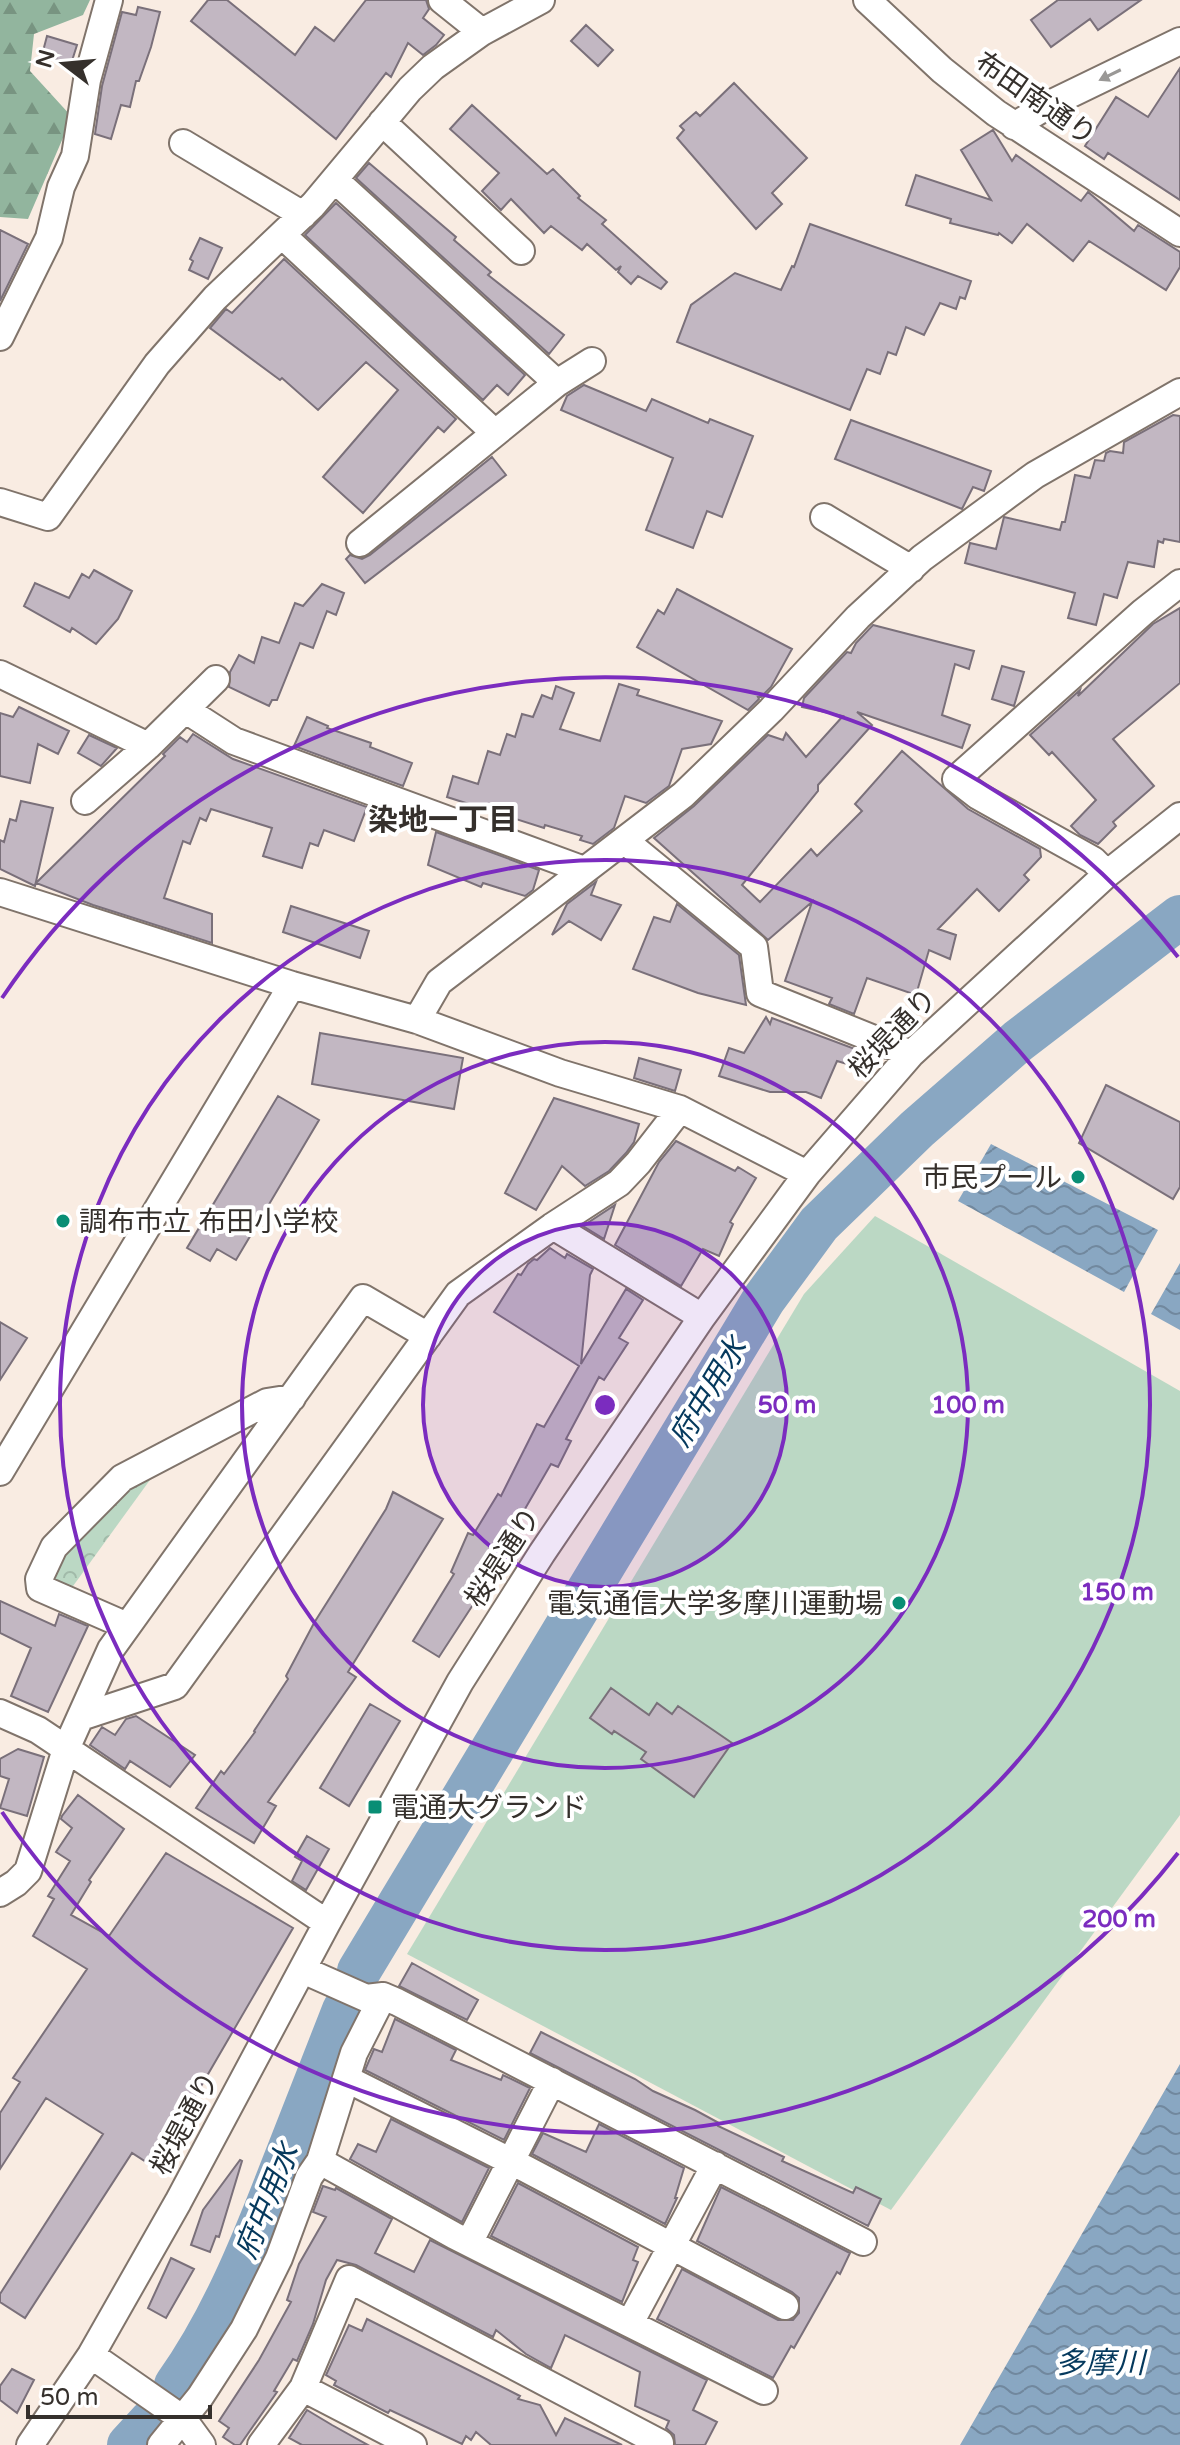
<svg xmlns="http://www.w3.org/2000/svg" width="1180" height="2445" font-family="'Varela Round','Noto Sans JP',sans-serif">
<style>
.forest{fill:url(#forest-firs)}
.park{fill:url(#park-crowns)}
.garden{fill:#bbd8c4}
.water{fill:url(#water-waves)}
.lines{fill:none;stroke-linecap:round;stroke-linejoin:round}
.river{stroke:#89a7c2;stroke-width:44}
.building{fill:#c2b7c2;stroke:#7a707a;stroke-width:2}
.minor-casing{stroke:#80746b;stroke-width:30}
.minor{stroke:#fff;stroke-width:26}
.oneway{fill:#9a9896}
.ring{fill:none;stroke:#7b2cbf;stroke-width:4}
.poi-dot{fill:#098e75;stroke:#fff;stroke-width:3}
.labels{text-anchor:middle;stroke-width:8;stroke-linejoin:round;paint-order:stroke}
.street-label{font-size:28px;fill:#35302c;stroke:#fff}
.poi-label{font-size:28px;fill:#35302c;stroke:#fff;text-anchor:end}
.neighbourhood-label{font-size:30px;font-weight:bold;fill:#35302c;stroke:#fff}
.water-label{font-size:30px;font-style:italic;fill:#05395d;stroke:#fff}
.centre{fill:#7b2cbf;stroke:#fff;stroke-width:4}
.ring-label{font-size:24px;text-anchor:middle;font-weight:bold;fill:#7b2cbf;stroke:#fff;stroke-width:8;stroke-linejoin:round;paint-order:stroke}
</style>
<defs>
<pattern id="forest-firs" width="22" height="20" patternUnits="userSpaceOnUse" patternTransform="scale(2)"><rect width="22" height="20" fill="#92b59e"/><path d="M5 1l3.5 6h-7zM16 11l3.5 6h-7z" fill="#789481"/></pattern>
<pattern id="park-crowns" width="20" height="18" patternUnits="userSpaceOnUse" patternTransform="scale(2)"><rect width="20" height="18" fill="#bbd8c4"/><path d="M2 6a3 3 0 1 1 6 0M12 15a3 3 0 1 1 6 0" fill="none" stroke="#a1baa9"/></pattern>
<pattern id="water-waves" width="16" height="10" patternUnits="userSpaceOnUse" patternTransform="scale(2)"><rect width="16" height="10" fill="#89a7c2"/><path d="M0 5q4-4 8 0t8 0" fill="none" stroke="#71889e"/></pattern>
</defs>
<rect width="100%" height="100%" fill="#f9ece2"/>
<path class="forest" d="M0,0H90L83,15L34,34L30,71L72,117L28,219L0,217Z"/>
<path class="park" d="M155,1473L68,1593L50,1577L64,1549L130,1486Z"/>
<path class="garden" d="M875,1216L1180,1391V1815L891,2210L407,1954L804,1294Z"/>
<path class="water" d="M991,1144L1158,1230L1124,1292L958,1201Z
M1180,1263V1330L1151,1314Z
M1180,2064V2445H960Z"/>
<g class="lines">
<path class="river" d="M359,1971L764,1299L819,1224L917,1129L1018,1041L1180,917
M176,2385C221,2322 251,2248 279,2176C301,2121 322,2065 344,2010
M129,2445L151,2421"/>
</g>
<path class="building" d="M208,0H227L295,55L315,27L334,41L366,0H426L429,9L423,18L444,35L436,45L423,55L408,43L391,77L386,73L336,139L191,21Z
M1058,0H1141L1098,30L1090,19L1051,47L1031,20Z
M138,7L160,12L151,47L139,81H136L130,107L121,105L111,139L95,134L102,86L122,12L136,15Z
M586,25L613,50L598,66L571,41Z
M47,36L77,45L71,64L42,55Z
M1180,68V200L1108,153L1104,159L1085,146L1116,97L1148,117Z
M734,83L807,158L772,193L782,204L756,229L677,138L684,130L680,126L696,112L700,116Z
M472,105L547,174L553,169L580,196L578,198L606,220L602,224L667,282L661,289L638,276L631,284L618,272L621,266L616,270L587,244L582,250L551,226L544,233L511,199L501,210L482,191L499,173L450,129Z
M993,130L1012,161L1016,155L1081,201L1088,192L1134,231L1138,225L1180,252V267L1166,290L1089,241L1073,261L1027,224L1012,243L999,233L998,235L950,223L951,219L906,205L916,175L991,200L961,150Z
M369,163L456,237L454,240L491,272L488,275L564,335L549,354L356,178Z
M336,203L525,375L508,395L497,385L483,400L305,235Z
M810,224L971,281L965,299L960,297L956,309L940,303L924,335L906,327L896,355L888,352L880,374L867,369L850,410L677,342L691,305L735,273L781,290L792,266L794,267Z
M0,230L28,244L0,301Z
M200,238L222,248L208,279L189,270L193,261L190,259Z
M284,259L456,419L444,432L438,427L363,513L323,477L398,390L366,362L318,410L282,378L280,380L210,328L226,309L232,313Z
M584,385L646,411L652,399L708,423L710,419L753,436L722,517L707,511L693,548L646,530L673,458L561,410L567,396Z
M1173,415L1180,416V542L1164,539L1163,543L1158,541L1154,567L1128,562L1117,598L1104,594L1096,625L1068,618L1075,593L965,563L970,543L996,549L1004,517L1060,530L1062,522H1065L1075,475L1090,478L1095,460L1104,461L1106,453L1110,451L1123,453L1124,442Z
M851,420L991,471L984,491L973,487L962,509L835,459Z
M492,457L506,475L365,583L346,559L350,555L362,559L370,555Z
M94,570L132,591L118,619L96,644L72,628L70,632L24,606L35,583L69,598L82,574L89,578Z
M322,584L344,593L336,615L327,611L313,648L300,643L277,700H272L269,706L229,687L230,672L239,655L254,663L262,637L279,643L295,603L303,606Z
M677,589L792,649L771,687L761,697H758L759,699L748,710L637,647L658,610L664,614Z
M1180,608V683L1113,739L1154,786L1113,822L1116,826L1098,844L1080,835L1071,826L1096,800L1052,752L1049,755L1030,735L1080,690L1078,696L1153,624Z
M873,625L974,651L969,669L955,664L942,715L970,725L962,748L857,712L872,725L818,785V791L742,885L760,902L811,849L817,856L862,811L855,804L902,751L968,809L1040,849L1041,857L1024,875L1029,880L999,911L977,889L938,929L956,935L950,959L929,950L916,995L867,978L854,1014L829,1004L832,998L785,981L812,902L768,940L654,838L694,806L768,735L783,740L786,733L806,757L843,716L802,707L804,698L847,652L851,653L856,643Z
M1002,666L1024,672L1014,706L992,699Z
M619,684L639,690L637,695L722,721L711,744L682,749L669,786L646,803L625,796L614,828L593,844L580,840L582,836L545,825L544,828L447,797L453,776L478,784L488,751L500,755L507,734L515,737L522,714L533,717L542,695L552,699L556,686L574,693L560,729L600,741Z
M19,707L69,731L58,754L38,744L30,783L0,776V713L13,717Z
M307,717L328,726L327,728L371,743L370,747L412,763L403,786L294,746Z
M193,734L233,759L367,807L354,841L324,830L318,846L310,843L302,868L263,856L272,828L211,809L206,821L200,818L190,844L183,841L164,898L212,914V943L93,905L36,883L165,756L163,754L180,737L187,742Z
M89,735L117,748L101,766L78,753Z
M21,801L53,808L35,886L0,869V840L4,842L10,819L16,821Z
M436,832L539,870L533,890L525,896L483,883L481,887L428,865Z
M596,882L591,895L621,905L601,940L569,921L552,935L567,904Z
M677,904L739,955L746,1005L698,993L633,969L654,917L670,922Z
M291,906L369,931L360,958L283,932Z
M766,1017L770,1024L772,1018L863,1052L854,1066L837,1061L821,1098L806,1092H770L719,1076L729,1048L744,1053Z
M320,1033L463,1058L454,1109L312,1084Z
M639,1058L681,1070L675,1091L634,1078Z
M1106,1085L1180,1122V1187L1173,1199L1079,1143Z
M278,1096L319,1120L236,1260L217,1249L210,1261L187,1248Z
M554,1098L639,1124L634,1142L626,1153L609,1171L585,1186L562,1166L536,1210L505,1193Z
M676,1141L735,1171L738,1167L756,1178L730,1222L733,1224L719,1256L703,1249L681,1286L615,1245L659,1162Z
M615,1205L604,1239L583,1226Z
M550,1248L565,1258L567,1254L593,1269L590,1275L581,1364L626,1289L643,1300L619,1338L628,1343L604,1380L599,1377L566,1439L571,1441L558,1467L551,1464L500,1552L502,1554L491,1573L493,1574L439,1657L413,1641L454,1574L451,1572L468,1533L473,1535L498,1494L501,1496L537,1424L544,1427L579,1366L494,1312L518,1274L521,1275L528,1264L534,1259L537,1260Z
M0,1322L27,1338L0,1380Z
M393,1492L443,1519L348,1672L356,1677L268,1802L276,1806L254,1843L196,1808L221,1771L224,1774L255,1732L254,1731L288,1679L286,1676L314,1623L386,1509Z
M0,1601L55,1626L59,1614L88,1626L48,1712L11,1696L31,1648L0,1633Z
M611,1688L649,1715L657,1703L672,1714L678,1706L732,1743L694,1797L641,1759L646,1752L614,1731L612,1734L590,1718Z
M370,1704L400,1721L349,1806L320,1788Z
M136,1716L195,1755L170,1787L130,1761L125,1769L90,1745L102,1727L115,1735L126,1719Z
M18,1749L44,1757L27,1816L0,1808L9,1779L0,1776V1759Z
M78,1795L124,1829L89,1880L91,1882L71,1915L109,1936L166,1853L293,1928L154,2167L132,2153L25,2318L0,2302V2294L103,2134L46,2098L0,2169V2113L20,2082L13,2078L87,1969L33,1936L54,1899L48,1896L70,1861L56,1852L72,1828L61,1819L62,1816Z
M307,1836L329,1849L306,1890L292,1881L302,1861L295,1857Z
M412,1963L478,2000L467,2020L399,1986Z
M395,2019L456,2050L451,2060L501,2080L503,2075L530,2088L504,2140L365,2070L374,2049L382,2052Z
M541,2032L635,2079L653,2091L695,2110L719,2123L718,2126L784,2157L782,2161L853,2193L856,2187L881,2199L868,2226L530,2053Z
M391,2119L489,2168L462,2222L350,2159L358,2144L376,2152Z
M599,2124L684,2168L675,2198H677L665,2224L532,2154L543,2133L586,2152Z
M240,2160L242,2161L219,2237L216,2236L210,2252L191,2245L203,2210Z
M518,2183L638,2247L633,2260L638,2262L622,2302L491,2236Z
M323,2186L335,2190L336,2188L392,2219L375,2253L414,2272L430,2240L707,2380L693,2410L717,2422L705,2445H675L674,2435L666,2428L669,2421L635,2406L640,2372L565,2335L551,2368L526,2354L496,2330L493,2337L356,2265L337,2260L326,2280L313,2324L297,2361L293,2359L274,2391L277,2392L240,2445H235L223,2437L229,2428L219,2421L259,2360L291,2302L287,2300L299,2264L326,2217L313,2212Z
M721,2187L850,2253L840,2274L837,2272L794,2348L791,2346L773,2378L657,2319L682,2269L778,2320H793L799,2313V2298L792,2292L697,2241Z
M171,2258L194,2269L166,2318L148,2308Z
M367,2319L520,2396L518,2399L540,2405L556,2435L565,2418L622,2445H491L476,2432L471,2440L466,2436L462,2444L390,2410L388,2413L334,2385L336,2381L326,2375L349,2325L362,2331Z
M12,2369L34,2380L17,2413L0,2400V2386Z
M307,2410L332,2425L368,2445H302L289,2438Z"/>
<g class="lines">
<g class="minor-casing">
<path id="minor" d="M442,0L482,32
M867,0L942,70L996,113L1180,233
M382,122L521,251
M1014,126L1050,104L1180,41
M183,143L303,215
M335,180L557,383
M282,235L495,433
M0,337L49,238L61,187L75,156L87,80L109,0
M0,502L48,517L157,364L215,298L313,205L410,89L433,67L482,32L541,0
M824,517L911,569
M360,543L557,383L592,361
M0,674L148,746
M186,710L234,741L584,870
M85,801L148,746L216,679
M625,841L754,947L760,993L911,1054
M1107,874L1093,860L978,796L956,779L1143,612L1180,583
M0,892L292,985L417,1020L560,1073L680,1109L807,1174
M417,1020L439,982L683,795L771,710L858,617L922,558L1035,475L1180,392
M553,1226L702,1317
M0,1472L292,985
M127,1626L40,1588L39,1579L54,1547L122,1478L267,1402L292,1398
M0,1713L38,1730L327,1923
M81,1717L175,1686L458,1294L553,1226L619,1183L638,1163L680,1109
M0,1893L16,1883L28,1871L66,1749L111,1649L363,1298L428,1336
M303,1970L366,1998L383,1996L397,2002L863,2242
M347,2079L526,2169L785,2306
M320,2161L455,2236L764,2391
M469,2243L552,2081
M630,2323L715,2165
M91,2355L183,2419L202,2445
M303,2388L413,2445
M30,2445L91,2355L178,2202L327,1923L460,1682L542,1553L702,1317L807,1174L911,1054L1107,874L1180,816
M161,2445L200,2397L244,2329L279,2258L309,2177L320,2161L354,2053L383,1996
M261,2445L303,2388L349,2279L660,2443L659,2445"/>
</g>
<use href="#minor" class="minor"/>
</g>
<defs><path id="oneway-solid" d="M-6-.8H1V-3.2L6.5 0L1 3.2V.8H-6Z" transform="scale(2)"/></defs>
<use class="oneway" href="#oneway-solid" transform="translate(1110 75) rotate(154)"/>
<circle cx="605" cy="1405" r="182" fill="#7b2cbf" fill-opacity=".12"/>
<g class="ring">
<circle cx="605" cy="1405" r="182"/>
<circle cx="605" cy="1405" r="363"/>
<circle cx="605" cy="1405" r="545"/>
<path d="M1178 1853A727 727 0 0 1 2 1812M2 998A727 727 0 0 1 1178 957"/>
</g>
<g class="poi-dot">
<circle cx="1078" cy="1177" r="8"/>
<circle cx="63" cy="1221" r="8"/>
<circle cx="899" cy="1603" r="8"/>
<rect x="367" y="1799" width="16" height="16" rx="4"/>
</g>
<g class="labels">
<g class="street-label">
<text transform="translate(1036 98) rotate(35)" y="10">布田南通り</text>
<text transform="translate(892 1033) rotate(-46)" y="10">桜堤通り</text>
<text transform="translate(502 1557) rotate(-57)" y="10">桜堤通り</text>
<text transform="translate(184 2123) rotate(-62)" y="10">桜堤通り</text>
</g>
<g class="poi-label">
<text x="1062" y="1187">市民プール</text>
<text x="79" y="1231" text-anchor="start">調布市立 布田小学校</text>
<text x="883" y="1613">電気通信大学多摩川運動場</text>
<text x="391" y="1817" text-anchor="start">電通大グランド</text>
</g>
<g class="neighbourhood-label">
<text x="443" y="830">染地一丁目</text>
</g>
<g class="water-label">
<text transform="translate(708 1392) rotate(-59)" y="10">府中用水</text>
<text transform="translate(267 2201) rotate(-68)" y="10">府中用水</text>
<text x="1100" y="2373">多摩川</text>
</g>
</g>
<circle cx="605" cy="1405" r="12" class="centre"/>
<g class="ring-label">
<text x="787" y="1413">50 m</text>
<text x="968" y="1413">100 m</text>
<text x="1117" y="1600">150 m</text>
<text x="1119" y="1927">200 m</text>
</g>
<g transform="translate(64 64) rotate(286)" stroke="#ffffff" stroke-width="6" paint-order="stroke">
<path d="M0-6L14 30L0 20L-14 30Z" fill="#35302c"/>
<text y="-12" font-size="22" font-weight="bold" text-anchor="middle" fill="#35302c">N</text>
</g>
<path d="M28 2405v12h182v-12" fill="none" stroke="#35302c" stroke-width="4"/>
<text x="40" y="2405" font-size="24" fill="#35302c" stroke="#ffffff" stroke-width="6" paint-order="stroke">50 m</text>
</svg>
